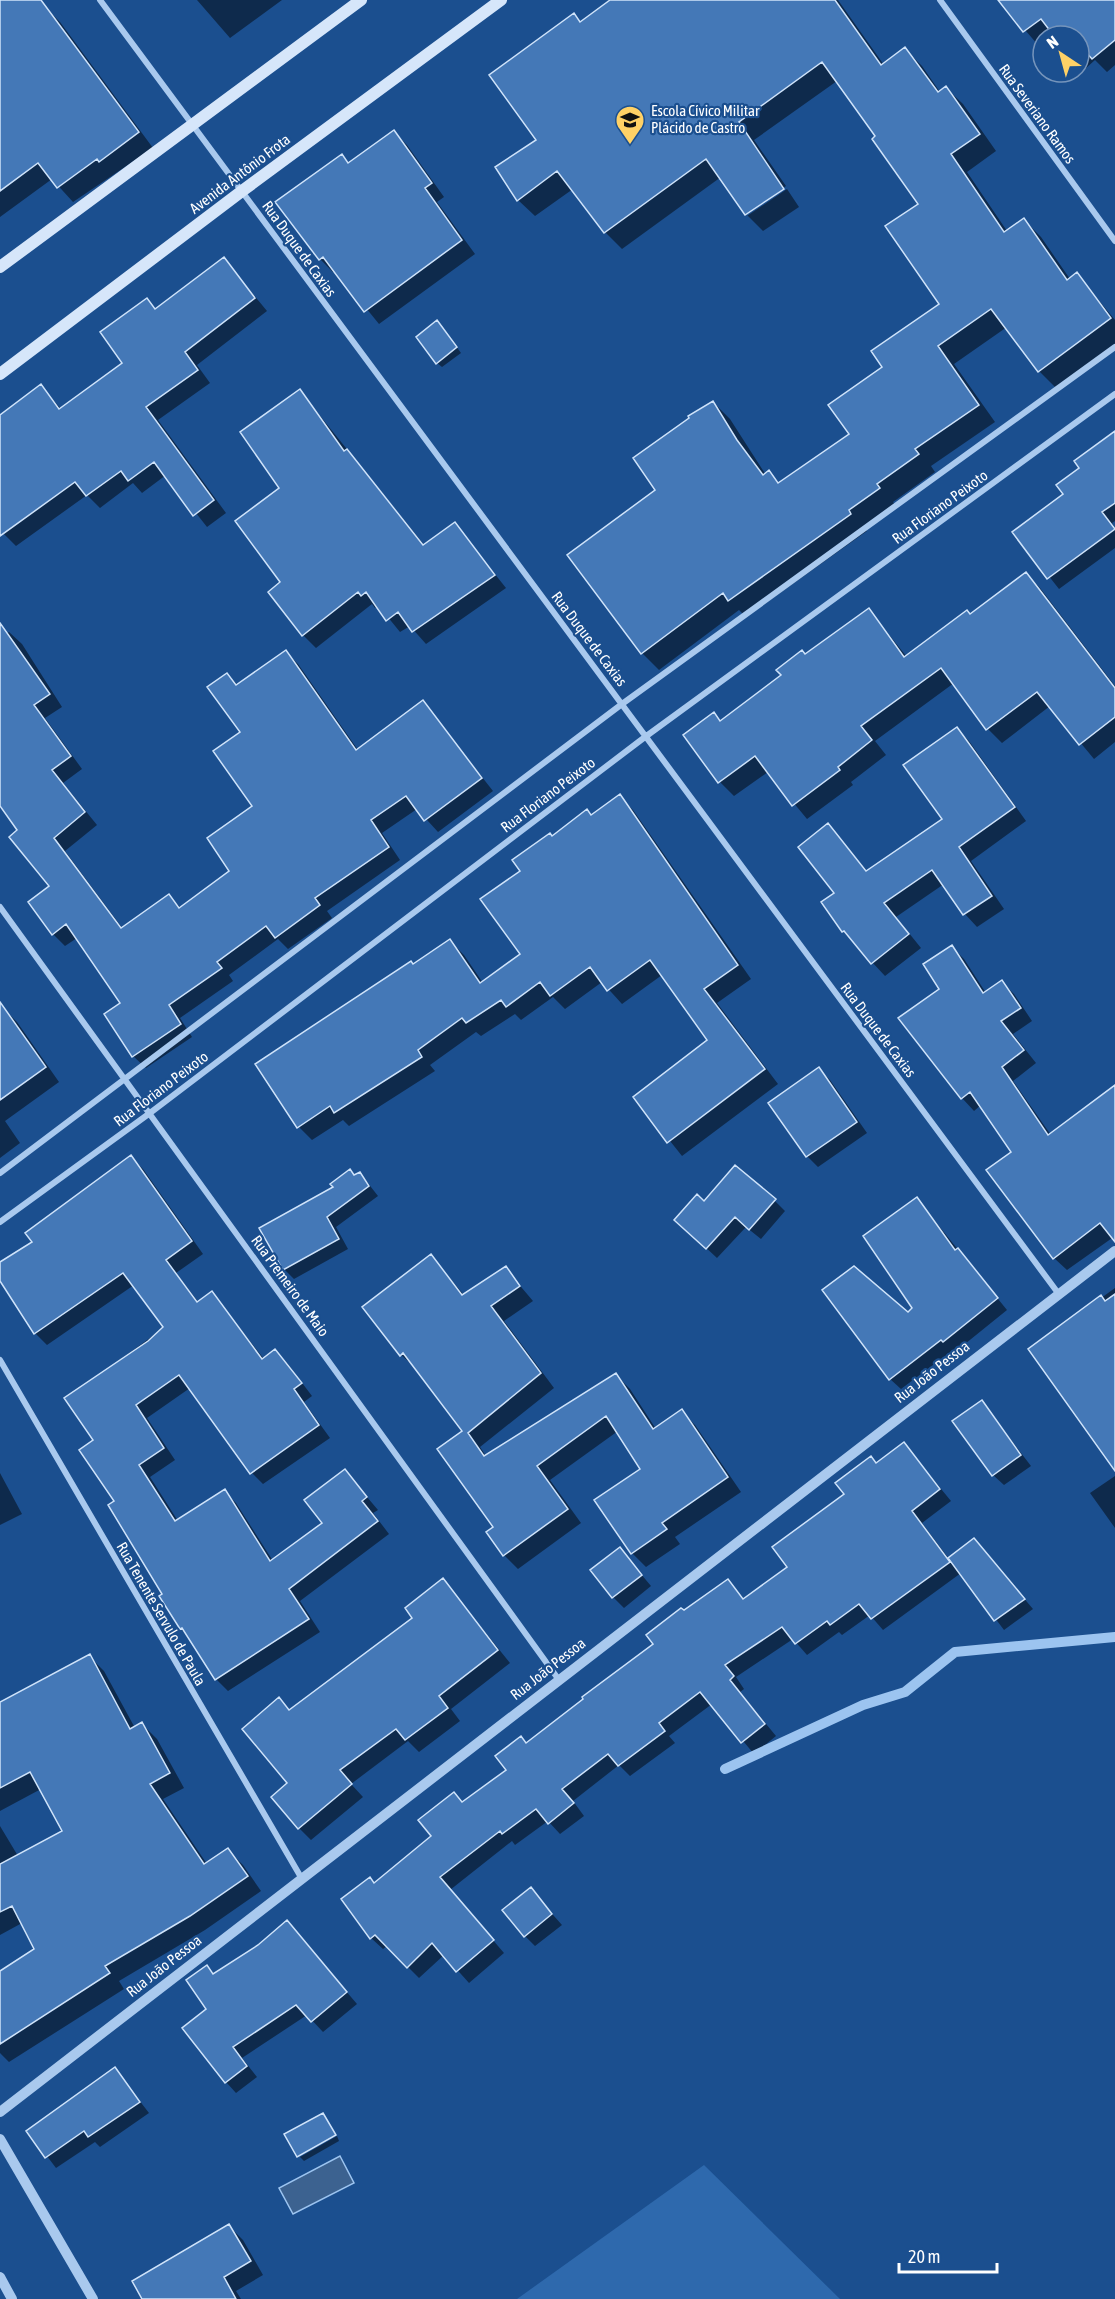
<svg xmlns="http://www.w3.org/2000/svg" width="1115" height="2299" font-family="'Asap Condensed',sans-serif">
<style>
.green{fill:#2e69ad}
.water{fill:#3c6290;stroke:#9cc4f0;stroke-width:1.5}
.shadow{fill:#0007}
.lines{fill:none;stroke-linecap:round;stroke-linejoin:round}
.stream{stroke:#9cc4f0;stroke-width:10}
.building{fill:#4478b7;stroke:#cfe3fa;stroke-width:1.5}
.minor{stroke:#a9c9ee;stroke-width:6}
.tertiary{stroke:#a9c9ee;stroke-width:10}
.secondary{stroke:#d6e6fa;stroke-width:12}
.labels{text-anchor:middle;stroke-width:4.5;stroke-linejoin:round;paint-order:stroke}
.poi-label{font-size:15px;fill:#fff;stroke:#1b4f8f;text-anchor:start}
.street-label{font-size:15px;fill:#fff;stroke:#1b4f8f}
</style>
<rect width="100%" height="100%" fill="#1b4f8f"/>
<path class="green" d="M704,2165L840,2299H517Z"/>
<path class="water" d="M340,2156L354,2183L293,2214L279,2188Z"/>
<path class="shadow" d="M0,0H36L45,7L60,22L153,148L73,202L52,179L0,217Z
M197,0H282L230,38Z
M613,0H838L884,65L905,49L922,66L940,92L946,88L963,104L996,151L967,172L1007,231L1024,220L1041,237L1070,279L1077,274L1115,320V345L1056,388L1039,371L1007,327L954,364L995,422L931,466L935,472L893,502L896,506L864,528L867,531L746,617L739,610L659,670L642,653L657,490L713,402L730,419L766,475L769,472L780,484L851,434L884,367L941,305L920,204L877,136L837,81L754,140L786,186L747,212V216L787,189L799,207L763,231L746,214L721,177L622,249L605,232L573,189L535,216L518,200L538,141L574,15L581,23Z
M1115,0V65L1107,72L1095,60L1085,69L1079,63V36H1056L1054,33L1043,36V42L1038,45L1000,1Z
M394,132L407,145L444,197L437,202L475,254L379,324L335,270L333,272L320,259L342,156L350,164Z
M223,258L267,311L197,365L210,383L158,420L226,513L207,527L166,475L142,493L133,483L100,508L87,495L16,546L3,533L0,535V419L41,386L61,409L124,363L147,300L156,310Z
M442,327L461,353L442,367L437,363Z
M300,391L425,546L455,524L506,588L426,644L410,626L400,632L378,605L375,608L372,604L316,648L303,635L282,583L281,488Z
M1115,433V521L1112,523L1115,528V548L1059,589L1014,532L1065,494L1081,468Z
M1026,574L1040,588L1115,686V742L1094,759L1050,706L1002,743L988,729L954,683L875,741L886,755L851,782L853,785L807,819L768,772L734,796L720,782L685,735L714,714L721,722L869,610L907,657L971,616Z
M9,632L22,644L62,707L45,718L82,769L63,783L97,825L65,851L123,929L168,896L181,908L231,871L254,807L242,733L227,675L238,685L286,652L298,664L358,750L423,702L493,791L438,832L417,809L382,833L400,860L327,911L332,918L288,949L278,939L229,975L233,981L180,1018L192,1037L146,1068L133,1056L122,1004L77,938L65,946L53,934L52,886L0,803V638Z
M957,729L969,741L1026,821L971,861L1004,909L977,927L965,914L944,884L896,917L921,948L885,976L843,931L828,825L868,872L944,819Z
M619,796L633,810L751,979L717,1003L778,1084L682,1156L635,1097L709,1041L662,975L622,1004L602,982L565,1009L553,997L521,1020L515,1014L481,1036L476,1032L430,1065L435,1071L349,1126L343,1120L312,1140L299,1127L414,966L450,941L464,955L483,983L522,955V871L553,838L592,816Z
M952,947L964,959L986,993L1002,982L1014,994L1032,1021L1013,1034L1036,1063L1013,1081L1051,1135L1115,1087V1236L1067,1270L1054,1258L1013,1152L981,1105L974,1111L962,1098L941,989Z
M2,1007L17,1022L59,1082L5,1121L20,1143L0,1158V1009Z
M819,1069L830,1080L867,1133L818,1167L807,1156L770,1103Z
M131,1157L143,1169L203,1254L176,1273L199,1303L212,1293L264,1359L275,1351L287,1363L312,1396L304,1402L330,1438L263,1484L252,1473L190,1388L147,1418L175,1460L150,1477L178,1521L224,1491L236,1503L273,1561L324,1524L345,1471L378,1510L373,1513L389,1534L300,1601L320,1632L228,1691L216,1679L191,1639L181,1629L116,1501L95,1441L66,1399L165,1327L134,1285L47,1345L35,1333L0,1278V1264L34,1243Z
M360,1173L378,1196L336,1227L348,1249L294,1279L284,1269L335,1187Z
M917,1199L1007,1310L955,1352L953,1350L901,1389L890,1379L914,1308Z
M774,1200L785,1211L761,1239L746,1227L717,1258L687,1230L704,1203Z
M431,1256L464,1295L505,1268L533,1301L504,1321L554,1388L480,1447L486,1456L616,1375L630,1389L656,1429L681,1411L695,1425L741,1492L675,1537L680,1544L646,1567L632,1553L596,1501L642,1469L618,1431L550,1480L581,1523L518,1569L504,1555L464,1431L416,1368L401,1355Z
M1115,1288V1468L1030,1349Z
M982,1402L1031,1466L1004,1485L993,1475Z
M904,1444L951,1501L922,1523L949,1559L974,1540L1033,1609L1004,1630L961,1573L883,1630L870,1615L842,1635L839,1632L807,1655L793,1639L736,1677L744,1689L740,1692L776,1736L754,1754L712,1704L669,1736L675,1743L630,1776L619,1765L573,1801L584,1816L560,1834L548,1821L515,1845L512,1841L450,1890L504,1953L469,1983L444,1955L419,1978L387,1946L383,1949L371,1938L375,1884L433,1836L454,1794L464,1803L508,1771L527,1744L655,1644L684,1612L728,1581L745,1600L789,1568L846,1495L877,1464Z
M0,1473L22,1514L0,1525Z
M1115,1476V1528L1090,1493Z
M620,1549L651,1586L624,1608L613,1597Z
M443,1580L510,1663L451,1709L460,1721L419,1752L408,1741L351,1784L363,1797L311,1840L299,1828L289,1784L279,1700L290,1711L414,1618Z
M89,1656L104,1671L135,1728L142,1724L157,1739L184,1788L163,1799L207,1864L228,1850L243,1865L261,1891L205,1930L119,1981L124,1989L9,2062L0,2053V1973L36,1950L22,1923L0,1935V1826L18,1856L64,1831L41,1789L0,1811V1706Z
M530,1889L562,1925L535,1946L525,1936Z
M287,1922L357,2004L323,2032L307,2015L242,2058L257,2077L236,2093L226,2082L208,2009L207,1967L215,1975L259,1946Z
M115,2069L149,2113L100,2147L95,2142L56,2168L28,2131Z
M337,2136L339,2141L304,2161L300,2157Z
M229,2226L243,2240L263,2275L236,2291L241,2299H144Z"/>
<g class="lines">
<path class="stream" d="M725,1769L863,1705L905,1692L955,1652L1115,1637"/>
</g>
<path class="building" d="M0,0H41L139,132L99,162L97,159L57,188L38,163L0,191Z
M610,0H835L881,65L905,47L938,92L946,86L980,134L951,154L1004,232L1024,218L1067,280L1077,272L1111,318L1038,372L991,309L938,346L979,405L915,449L919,454L877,484L880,488L849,510L851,514L728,601L723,593L641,654L567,555L655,490L633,458L689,418L688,416L713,401L737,440L763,475L769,470L778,483L849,434L828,405L882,367L871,351L939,304L885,226L918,204L872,139L875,136L822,62L739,122L784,189L745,215L706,159L604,233L557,171L517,201L495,167L536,140L489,75L574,13L580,22Z
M998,0H1115V40L1092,59L1079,44V36H1054L1041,19L1023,32Z
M394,130L432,183L425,188L462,240L364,312L323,257L319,260L275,202L342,154L348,163Z
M224,257L255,298L185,352L198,370L146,407L214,500L193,516L154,462L128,481L121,471L86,496L75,482L0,536V415L41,384L59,409L122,363L100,332L147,298L155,309Z
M437,320L457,347L436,364L416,337Z
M300,389L344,451L347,449L423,545L455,522L495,575L412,632L398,612L386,621L366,592L361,596L358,592L302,636L268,592L280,582L235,521L279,488L240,432Z
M1115,431V503L1102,512L1115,529L1047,579L1012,532L1063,494L1056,485L1079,468L1074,461Z
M1026,572L1115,688V717L1079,745L1037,692L986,730L941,668L861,726L872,740L838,767L840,770L792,806L755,756L718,783L683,735L714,712L720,721L781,675L776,670L802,650L805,654L869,608L904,657L967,610L970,614Z
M0,623L50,694L34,705L71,756L52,770L85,812L54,838L121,928L169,894L179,908L229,871L207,838L252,806L213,751L240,732L207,687L227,673L236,685L286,650L356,750L423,700L482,778L424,821L406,796L371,820L389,847L315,898L320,905L275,938L266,926L217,962L222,968L169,1005L181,1024L132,1057L104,1014L120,1003L66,924L52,935L28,902L49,886L9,837L17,830L0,806Z
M957,727L1015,807L959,847L992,896L963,915L932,870L884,903L909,934L871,964L844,931L842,932L821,902L834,893L798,847L828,823L866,871L942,819L903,765Z
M620,794L738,965L704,989L765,1069L667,1143L633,1097L707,1040L650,960L607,991L590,967L550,996L540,982L506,1007L501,1000L466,1023L462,1018L418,1050L422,1057L334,1113L330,1106L297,1128L255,1064L411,961L413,964L450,939L480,983L520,954L480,899L520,871L512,860L550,833L552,836L587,809L591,815Z
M952,945L983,993L1002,980L1021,1008L1001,1021L1024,1050L1002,1067L1048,1135L1115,1085V1242L1100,1223L1053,1259L986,1170L1011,1152L970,1092L961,1099L898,1018L939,989L923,964Z
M0,1002L46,1067L0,1100Z
M819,1067L857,1122L806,1157L768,1103Z
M131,1155L192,1241L166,1260L197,1302L212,1291L262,1359L275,1349L302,1383L294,1389L319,1425L250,1474L179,1375L136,1405L164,1448L139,1465L175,1521L225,1489L270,1561L322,1523L304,1500L345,1469L367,1497L362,1501L378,1521L289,1589L309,1619L215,1680L182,1628L180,1629L159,1596L162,1594L108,1505L114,1501L79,1450L93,1440L64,1398L148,1341L163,1327L123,1273L34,1334L0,1281V1262L32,1242L25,1233Z
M735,1165L776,1199L749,1230L735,1217L706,1249L674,1220L697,1194L704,1201Z
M350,1169L354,1175L360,1172L369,1186L327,1217L339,1239L283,1270L259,1228L333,1187L330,1184Z
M917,1197L955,1250L958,1248L998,1298L943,1342L941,1340L889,1380L822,1290L854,1266L908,1312L912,1308L863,1236Z
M431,1254L462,1295L506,1266L520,1286L491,1306L541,1373L468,1433L484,1456L616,1373L653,1429L682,1409L728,1477L662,1523L667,1529L631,1554L594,1500L640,1469L606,1416L537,1466L568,1509L503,1556L486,1532L493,1527L437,1449L462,1431L403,1353L400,1356L362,1307Z
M1115,1294V1471L1028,1349L1101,1295L1105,1301Z
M982,1400L1021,1455L992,1476L952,1421Z
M904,1442L940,1489L912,1511L950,1562L871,1619L859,1604L830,1625L827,1621L795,1644L782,1627L725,1665L734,1676L730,1680L765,1724L741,1743L700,1692L659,1723L665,1731L618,1766L608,1754L562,1789L574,1803L548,1824L536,1809L502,1834L500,1831L440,1877L494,1940L456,1972L432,1943L407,1968L375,1935L370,1939L341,1899L370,1877L374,1883L431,1836L418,1820L454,1792L462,1802L506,1770L495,1756L521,1736L526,1743L583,1699L582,1697L653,1644L646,1635L681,1608L684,1610L728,1579L743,1599L787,1567L772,1547L844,1494L835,1483L871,1456L876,1463Z
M974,1538L1025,1599L994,1621L948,1558Z
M620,1547L642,1575L612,1598L590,1570Z
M443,1578L498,1650L439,1696L448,1708L405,1740L396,1729L340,1770L352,1784L298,1829L271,1797L287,1783L242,1729L279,1697L289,1710L412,1618L405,1608Z
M90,1654L130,1729L142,1722L170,1773L150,1784L204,1864L228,1848L248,1876L190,1916L105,1966L110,1973L0,2044V1971L34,1949L12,1906L0,1912V1864L62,1831L30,1772L0,1788V1702Z
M531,1887L552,1914L524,1937L502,1910Z
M287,1920L347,1992L311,2022L296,2005L233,2047L247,2066L225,2083L182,2028L206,2009L186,1980L207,1965L213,1974L258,1945Z
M115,2067L140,2102L88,2137L84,2131L45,2158L26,2131Z
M323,2113L336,2135L297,2157L284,2134Z
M229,2224L251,2261L224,2277L236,2299H142L132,2281Z"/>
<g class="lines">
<path class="minor" d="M100,0L1058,1293
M940,0L1115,241
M0,907L559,1680
M0,1173L622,704L1115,347
M0,1222L150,1113L645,737L1115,394
M0,1360L302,1879"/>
<path class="tertiary" d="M0,2112L1115,1251
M0,2139L93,2299
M0,2277L12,2299"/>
<path class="secondary" d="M0,267L361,0
M0,374L242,191L501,0"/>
</g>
<defs>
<g id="school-pin" transform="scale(1.5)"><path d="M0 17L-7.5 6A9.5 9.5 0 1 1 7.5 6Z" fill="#ffd166" stroke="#1b4f8f"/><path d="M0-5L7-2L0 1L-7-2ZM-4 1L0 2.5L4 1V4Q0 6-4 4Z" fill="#111"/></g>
</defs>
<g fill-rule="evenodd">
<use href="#school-pin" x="630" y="120"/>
</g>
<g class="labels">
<g class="poi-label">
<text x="651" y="116">Escola Cívico Militar<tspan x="651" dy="17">Plácido de Castro</tspan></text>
</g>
<g class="street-label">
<text transform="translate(1037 114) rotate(54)" y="5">Rua Severiano Ramos</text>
<text transform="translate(240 174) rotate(-37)" y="5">Avenida Antônio Frota</text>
<text transform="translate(299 249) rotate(54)" y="5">Rua Duque de Caxias</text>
<text transform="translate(940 507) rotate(-36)" y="5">Rua Floriano Peixoto</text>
<text transform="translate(589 639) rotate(53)" y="5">Rua Duque de Caxias</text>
<text transform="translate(548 795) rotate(-37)" y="5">Rua Floriano Peixoto</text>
<text transform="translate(878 1030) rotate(53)" y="5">Rua Duque de Caxias</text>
<text transform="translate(161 1089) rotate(-37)" y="5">Rua Floriano Peixoto</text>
<text transform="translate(290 1286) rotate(54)" y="5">Rua Premeiro de Maio</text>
<text transform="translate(932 1372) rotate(-38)" y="5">Rua João Pessoa</text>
<text transform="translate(161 1614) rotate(60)" y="5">Rua Tenente Servulo de Paula</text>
<text transform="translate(548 1669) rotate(-38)" y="5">Rua João Pessoa</text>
<text transform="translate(164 1966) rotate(-38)" y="5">Rua João Pessoa</text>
</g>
</g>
<g transform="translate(1061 54) rotate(324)"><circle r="28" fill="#1b4f8f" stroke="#7695bc" stroke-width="1.5"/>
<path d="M0-4.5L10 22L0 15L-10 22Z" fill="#ffd166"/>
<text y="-9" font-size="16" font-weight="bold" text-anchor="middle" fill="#ffffff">N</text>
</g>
<path d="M899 2263v9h98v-9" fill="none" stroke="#ffffff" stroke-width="3"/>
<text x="908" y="2263" font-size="18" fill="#ffffff" stroke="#1b4f8f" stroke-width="4.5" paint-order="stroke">20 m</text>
</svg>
